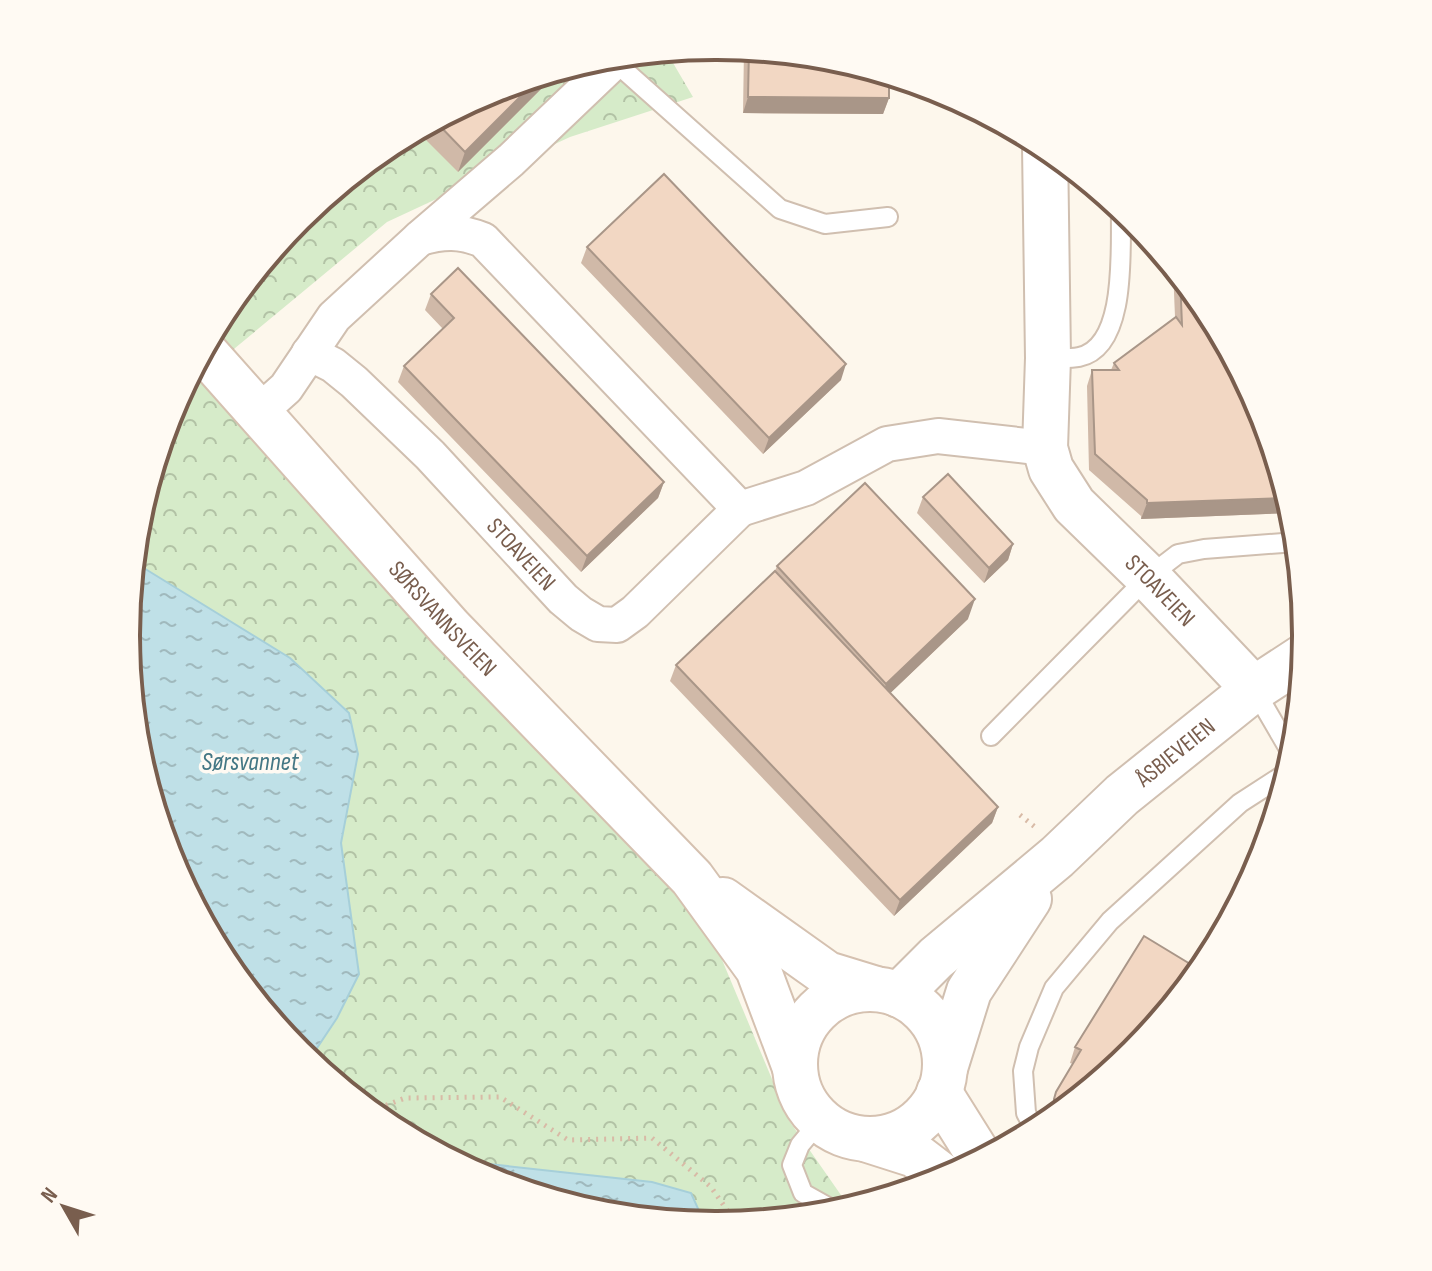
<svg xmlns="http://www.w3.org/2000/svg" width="1432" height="1271" font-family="'Sofia Sans Condensed',sans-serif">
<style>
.forest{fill:url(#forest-crowns)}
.water{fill:url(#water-ripples);stroke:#a6cfd9;stroke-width:2}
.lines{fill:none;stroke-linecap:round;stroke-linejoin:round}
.service-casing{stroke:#d0bfb0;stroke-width:22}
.minor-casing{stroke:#d0bfb0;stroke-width:38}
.tertiary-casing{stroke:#d0bfb0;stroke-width:48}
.secondary-casing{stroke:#d5c1b0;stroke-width:48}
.path{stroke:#d8baa6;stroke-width:5;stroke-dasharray:2 6;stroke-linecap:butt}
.service{stroke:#fff;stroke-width:18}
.minor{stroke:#fff;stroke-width:34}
.tertiary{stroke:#fff;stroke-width:44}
.secondary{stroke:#fff;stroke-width:44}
.wall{fill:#d0b9a8}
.shaded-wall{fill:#a99688}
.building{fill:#f2d7c3;stroke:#a99688;stroke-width:2}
.labels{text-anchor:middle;stroke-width:7;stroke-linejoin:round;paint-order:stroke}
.street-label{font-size:24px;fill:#795e4e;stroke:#fffaf3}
.water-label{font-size:26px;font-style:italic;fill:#447784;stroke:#fffaf3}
.rim{fill:none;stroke:#795e4e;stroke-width:4}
</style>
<defs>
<pattern id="forest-crowns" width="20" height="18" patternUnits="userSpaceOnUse" patternTransform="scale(2)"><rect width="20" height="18" fill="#d6ebc9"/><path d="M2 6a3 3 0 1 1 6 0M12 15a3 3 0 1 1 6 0" fill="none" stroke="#b2c2a5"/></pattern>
<pattern id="water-ripples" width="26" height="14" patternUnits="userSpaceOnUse" patternTransform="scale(2)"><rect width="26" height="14" fill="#bfe0e7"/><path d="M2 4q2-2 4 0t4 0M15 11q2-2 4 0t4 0" fill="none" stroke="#a0b9bd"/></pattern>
</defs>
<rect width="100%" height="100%" fill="#fdf7ec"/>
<path class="forest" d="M666,51L693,97L570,137L387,222L223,358L707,924L790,1122L850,1208L831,1214L716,1225L705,1224L691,1193L652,1182L452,1160L388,1125L309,1060L337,1018L359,974L341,843L358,754L134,562L138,520L172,409L226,308L299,218L389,145L491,91L601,57Z"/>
<path class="water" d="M134,562L290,658L349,713L358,754L341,843L359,974L337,1018L309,1060L299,1052L226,963L171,861L138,750L127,635Z
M452,1160L652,1182L691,1193L705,1224L601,1214L490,1180Z"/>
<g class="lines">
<g class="service-casing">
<path id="service" d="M615,62L780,209L825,224L888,217
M1048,358C1057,358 1069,359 1079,357C1128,347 1120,247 1121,209
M1254,689L1293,756
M991,736L1148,577L1178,554L1204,549L1296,542
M820,1121L800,1145L792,1165L803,1193L837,1212
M1035,1130L1026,1113L1023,1071L1029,1047L1054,988L1110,921L1240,803L1288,772"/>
</g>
<g class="minor-casing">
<g id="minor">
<path id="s1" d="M309,353L333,365L354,382L430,455L563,599L581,614L598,624L617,625L635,612L740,509L483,240C460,231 444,231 420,238"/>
<path d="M258,413L286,388L334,317L420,238L511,160L621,55"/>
<path d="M740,509L806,488L887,444L938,436L1045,448"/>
</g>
</g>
<g class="tertiary-casing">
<g id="tertiary">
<path id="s2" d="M1045,146L1048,358L1045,448L1051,469L1074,505L1148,577L1254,689"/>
<path id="s3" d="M899,995L936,958L1057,857L1122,795L1254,689L1303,657"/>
<path d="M945,1068L969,991L1029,899"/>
</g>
</g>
<g class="secondary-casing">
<g id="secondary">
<path id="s4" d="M203,350L450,628L692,878L758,969L794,1065"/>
<path d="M723,900L827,974L876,989"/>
<circle cx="870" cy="1064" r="75"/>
<path d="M939,1092L981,1159"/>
<path d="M868,1140L915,1155L945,1178"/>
</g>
</g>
<path class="path" d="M1020,815L1035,827
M371,1111L405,1098L500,1097L568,1140L652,1138L711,1187L736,1223"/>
<use href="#service" class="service"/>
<use href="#minor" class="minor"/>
<use href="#tertiary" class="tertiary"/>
<use href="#secondary" class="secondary"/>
</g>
<path class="wall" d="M744,49L831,57L889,98L883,114L743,113Z
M561,69L458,172L416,130L491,91Z
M587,247L841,380L763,454L581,263Z
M1173,268L1206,308L1261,410L1292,513L1141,519V516L1089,470L1087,386L1092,370H1111L1114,363L1175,317Z
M431,294L664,482L658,498L581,572L398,382L404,366L443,329L425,310Z
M923,497L1013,544L1008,560L984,583L917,513Z
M777,566L968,619L890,693L998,807L992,823L894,916L670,681L676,665L775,571Z
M1075,1047L1133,1053L1049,1121L1050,1108L1056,1092L1073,1064L1070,1063Z"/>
<path class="shaded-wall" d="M561,69L458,172L465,152L542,75Z
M748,97L889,98L883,114L743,113Z
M846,364L841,380L763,454L769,438Z
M664,482L658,498L581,572L587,556Z
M1287,498L1292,513L1141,519L1147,503Z
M1013,544L1008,560L984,583L989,568Z
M975,599L968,619L879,704L886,684Z
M998,807L992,823L894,916L900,900Z"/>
<path class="building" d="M749,49L831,57L889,75V98L748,97Z
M542,75L465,152L435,121L491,91Z
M664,174L846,364L769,438L587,247Z
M458,268L664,482L587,556L404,366L454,318L431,294Z
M1180,276L1206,308L1261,410L1287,498L1147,503V500L1095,454L1092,370H1119L1114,363L1176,317L1182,325Z
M948,474L1013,544L989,568L923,497Z
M865,483L975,599L886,684L777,566Z
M775,571L998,807L900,900L676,665Z
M1144,936L1200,970L1133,1053L1057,1114L1055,1111L1054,1099L1056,1092L1081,1050L1075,1047Z"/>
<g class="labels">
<g class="street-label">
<text dy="8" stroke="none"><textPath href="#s1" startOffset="294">STOAVEIEN</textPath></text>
<text dy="8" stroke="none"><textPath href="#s2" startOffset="488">STOAVEIEN</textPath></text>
<text dy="8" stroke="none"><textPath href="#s4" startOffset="360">SØRSVANNSVEIEN</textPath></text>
<text dy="8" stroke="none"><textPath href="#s3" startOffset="368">ÅSBIEVEIEN</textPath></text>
</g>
<g class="water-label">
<text x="250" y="770">Sørsvannet</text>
</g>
</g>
<path d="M0 0H1432V1271H0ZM715 60H717A575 575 0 0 1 1292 635V636A575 575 0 0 1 717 1211H715A575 575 0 0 1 140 636V635A575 575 0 0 1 715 60Z" fill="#fffaf3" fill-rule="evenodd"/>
<path class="rim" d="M715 60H717A575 575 0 0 1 1292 635V636A575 575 0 0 1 717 1211H715A575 575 0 0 1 140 636V635A575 575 0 0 1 715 60Z"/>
<g transform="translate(64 1207) rotate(309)" stroke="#fffaf3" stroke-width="6" paint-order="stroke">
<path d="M0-6L14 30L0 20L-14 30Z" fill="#795e4e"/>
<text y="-12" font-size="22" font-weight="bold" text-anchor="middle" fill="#795e4e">N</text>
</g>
</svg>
